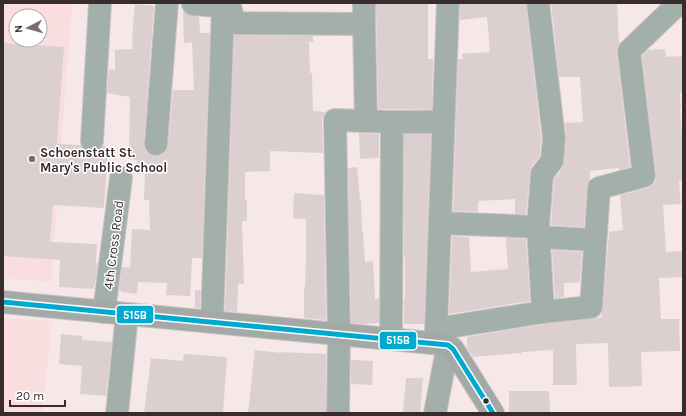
<svg xmlns="http://www.w3.org/2000/svg" width="686" height="416" font-family="Karla,sans-serif">
<style>
.built{fill:#faddde;fill-rule:evenodd}
.building{fill:#dccfd0}
.lines{fill:none;stroke-linecap:round;stroke-linejoin:round}
.minor-casing{stroke:#cec3c3;stroke-width:24}
.major-casing{stroke:#cec3c3;stroke-width:24}
.minor{stroke:#a3afab;stroke-width:22}
.major{stroke:#a3a9a7;stroke-width:22}
.bus-1-casing{stroke:#fff;stroke-width:8}
.bus-1{stroke:#00a9ce;stroke-width:5}
.poi-dot{fill:#7a6d6e;stroke:#fff;stroke-width:1.5}
.bus-dot{fill:#382c2c;stroke:#fff;stroke-width:1.5}
.labels{text-anchor:middle;stroke-width:3;stroke-linejoin:round;paint-order:stroke}
.poi-label{font-size:13px;font-weight:bold;fill:#382c2c;stroke:#fff;text-anchor:start}
.street-label{font-size:13px;fill:#382c2c;stroke:#fff}
.line-badge{stroke:#fff;stroke-width:1.5}
.badge-label{font-size:11px;text-anchor:middle;font-weight:bold;fill:#fff}
</style>
<rect width="100%" height="100%" fill="#f6e7e8"/>
<path class="built" d="M3,3H72L51,282L3,278ZM16,16H40V40H16Z
M3,318L52,321L42,413H3Z"/>
<path class="building" d="M376,3H428V59H433L432,110L378,109Z
M460,3H526L541,138L540,156L532,166L530,173L526,214H515V199L478,201V212L453,211L458,59H463L462,54L490,52L487,17L460,20Z
M551,3H617L619,44L617,47V52L630,167L619,170L618,168L590,171V180L587,187L584,227L551,225L554,179L562,169L564,162L566,139L565,123L583,122L580,77H559Z
M135,4L154,6L144,143L145,150L149,154L155,156L161,155L166,151L168,145L173,90H194L192,42L184,43L183,11L187,15L192,16L199,17L200,33H210L202,258H192L190,296L166,295L167,283L138,282L137,294L121,292V290H119L122,267L130,268L132,229L150,230L149,200H144L145,174H137V160L129,159L130,97L107,93L109,69L115,70V50L133,49L132,39Z
M234,35L313,36V42H309L310,73H312L313,111L326,112L324,114L322,120L323,153L270,151V171L245,172V200H247V221H242L244,284H238L237,312L225,311Z
M3,43L64,47L57,144L81,145L85,151L92,153L98,152L103,146L108,147L104,208L53,205L50,242L97,244L96,263H98L94,289L59,287L60,260L3,256Z
M665,49L666,57L683,56V93H680L681,109H680L683,152V181H679L681,204L663,205L666,252L682,251L683,277L659,278L661,319H679L680,351L641,352L642,386L609,387L608,343L576,344L577,385H553V350L522,352V353L473,357L467,348V337L545,324L592,319L602,317L601,314L603,308L609,232L623,230L620,195L648,188L653,185L656,180V175L642,56L648,50Z
M359,133L379,134V158L360,159Z
M404,134H431L424,324H404V299H405V257H404Z
M357,167L360,200H361L362,232H363L365,262L373,261L375,299H379V323L362,324L351,323L348,168Z
M294,193L324,195L326,320L304,318V287H305L306,259V219L293,218Z
M452,236L469,237L471,272L508,269L506,238L526,239L530,301L449,314Z
M552,250L582,252L580,282L564,283V297L555,298Z
M195,290H201L200,308H195Z
M61,334L82,336V340L112,342L106,396L80,394L82,366L59,364Z
M255,350L282,353V352L326,354V413H248Z
M184,354L227,357L223,413H144L151,358L183,361Z
M351,360L373,361L372,385L351,384Z
M406,378H423L420,413L403,412Z
M509,391H549L550,412H509Z"/>
<g class="lines">
<g class="minor-casing">
<path id="minor" d="M193,3V4L230,7L235,23L364,24
M538,3L554,138L552,161L542,174L538,227L543,312
M366,121L392,122L391,339
M392,122H443
M92,141L100,3
M156,144L167,3
M440,223L538,227
M539,237L595,240
M104,312L121,178
M212,322L223,6
M436,329L543,312L591,307L599,188L644,176L629,51L679,3
M117,413L127,314
M338,413L339,334L335,120L366,121L364,24V3
M435,413L448,345L436,329L448,3"/>
</g>
<g class="major-casing">
<path id="major" d="M3,302L442,344L448,345L453,349L493,413"/>
</g>
<use href="#minor" class="minor"/>
<use href="#major" class="major"/>
<g class="bus-1-casing">
<path id="bus-1" d="M3,302L448,345L453,349L493,413"/>
</g>
<use href="#bus-1" class="bus-1"/>
</g>
<circle class="poi-dot" cx="32" cy="159" r="4"/>
<circle class="bus-dot" cx="486" cy="401" r="3.5"/>
<g class="labels">
<g class="poi-label">
<text x="40" y="157">Schoenstatt St.<tspan x="40" dy="15">Mary's Public School</tspan></text>
</g>
<g class="street-label">
<text transform="translate(113 245) rotate(-83)" y="5">4th Cross Road</text>
</g>
</g>
<g class="line-badge">
<rect x="116" y="305" width="38" height="19" rx="4" fill="#00a9ce"/>
<rect x="379" y="331" width="38" height="19" rx="4" fill="#00a9ce"/>
</g>
<g class="badge-label">
<text x="135" y="319">515B</text>
<text x="398" y="344">515B</text>
</g>
<rect width="686" height="416" fill="none" stroke="#382c2c" stroke-width="8"/>
<g transform="translate(28 28) rotate(264)"><circle r="19" fill="#ffffff" stroke="#afabab"/>
<path d="M0-3L7 15L0 10L-7 15Z" fill="#7a6d6e"/>
<text y="-6" font-size="11" font-weight="bold" text-anchor="middle" fill="#382c2c">N</text>
</g>
<path d="M10 400v6h55v-6" fill="none" stroke="#382c2c" stroke-width="2"/>
<text x="16" y="400" font-size="12" fill="#382c2c" stroke="#ffffff" stroke-width="3" paint-order="stroke">20 m</text>
</svg>
